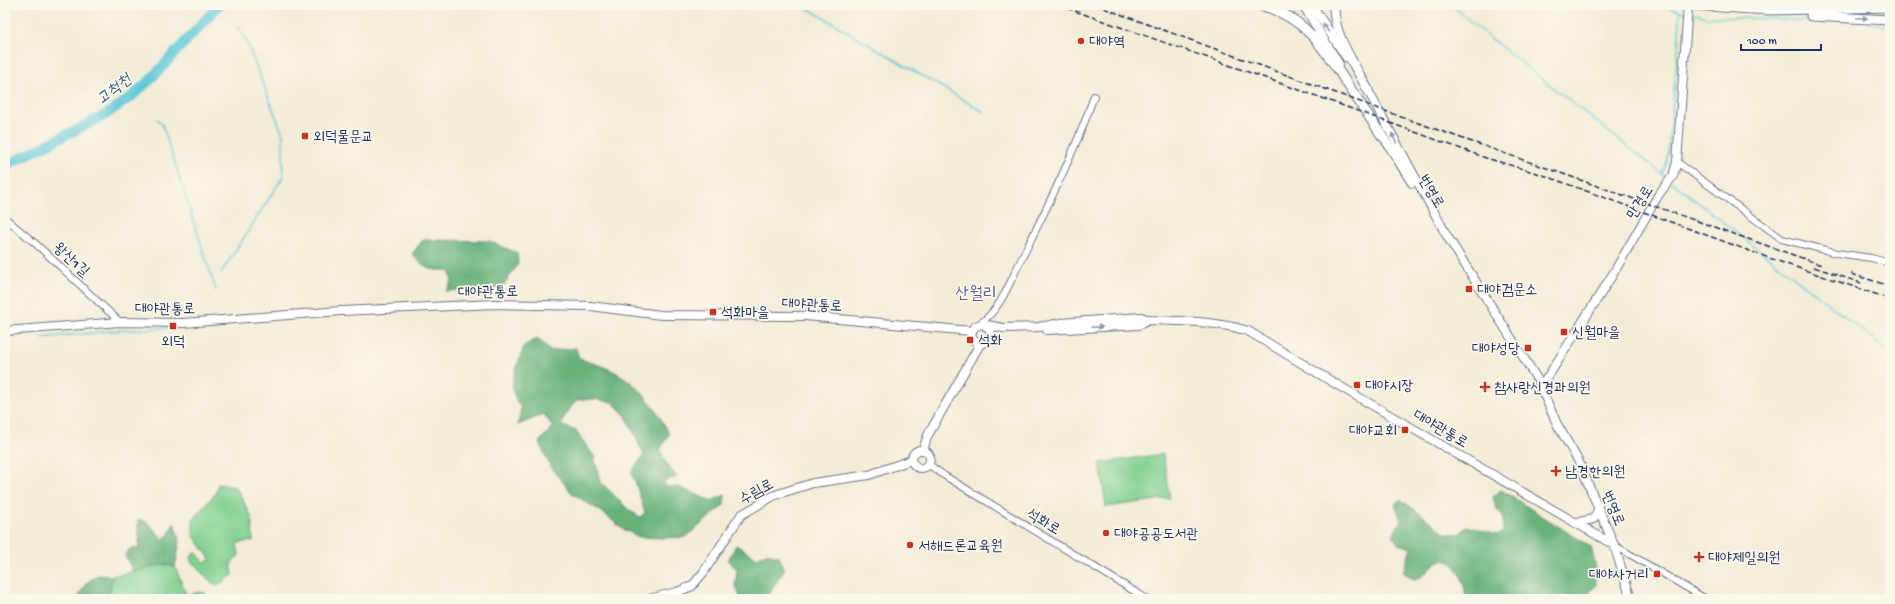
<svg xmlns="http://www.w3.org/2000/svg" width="1895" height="604" font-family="'Gochi Hand','Poor Story',sans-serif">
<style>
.green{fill:#80d090;stroke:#4e8077}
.forest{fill:#68b27a;stroke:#42706c;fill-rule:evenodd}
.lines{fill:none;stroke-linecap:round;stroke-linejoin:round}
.stream{stroke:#5dc8d7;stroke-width:1.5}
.river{stroke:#5dc8d7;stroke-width:10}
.minor-casing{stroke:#677188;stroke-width:8}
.major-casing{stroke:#677188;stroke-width:10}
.highway-casing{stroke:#677188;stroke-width:11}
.minor{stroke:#fff;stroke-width:6}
.major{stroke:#fff;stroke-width:8}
.highway{stroke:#fff;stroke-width:9}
.rail{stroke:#1b2f5e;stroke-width:1.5;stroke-dasharray:6 3;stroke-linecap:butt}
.oneway{fill:#8d97ae}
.poi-dot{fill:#c8321e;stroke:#fbf7ec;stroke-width:1.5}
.labels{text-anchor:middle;stroke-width:3.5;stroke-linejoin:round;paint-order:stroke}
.poi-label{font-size:15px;fill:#1b2f5e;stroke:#fbf7ec;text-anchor:start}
.street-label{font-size:15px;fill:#1b2f5e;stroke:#fbf7ec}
.water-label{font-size:16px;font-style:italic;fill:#2f5d82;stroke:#fbf7ec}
.quarter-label{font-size:17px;fill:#585e8e;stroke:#fbf7ec}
</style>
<rect width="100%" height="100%" fill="#fbf7ec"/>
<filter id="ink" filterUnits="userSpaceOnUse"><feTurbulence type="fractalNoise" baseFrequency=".025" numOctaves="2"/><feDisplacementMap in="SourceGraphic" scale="8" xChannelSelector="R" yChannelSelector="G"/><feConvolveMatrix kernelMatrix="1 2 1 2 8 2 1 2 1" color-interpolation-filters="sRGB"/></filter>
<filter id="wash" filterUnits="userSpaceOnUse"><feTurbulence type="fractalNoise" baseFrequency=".012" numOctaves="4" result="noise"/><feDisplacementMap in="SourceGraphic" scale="16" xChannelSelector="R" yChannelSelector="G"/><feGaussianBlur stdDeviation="0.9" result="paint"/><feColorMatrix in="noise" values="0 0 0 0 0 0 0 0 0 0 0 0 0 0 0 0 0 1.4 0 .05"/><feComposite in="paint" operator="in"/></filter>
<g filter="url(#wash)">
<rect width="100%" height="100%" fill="#f3ecd6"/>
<path class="green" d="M1163,454L1170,498L1106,507L1100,463Z
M218,484L236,487L252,518L253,541L237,543L239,555L231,564L233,575L216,586L202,573L198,566L192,563L190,559L195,551L204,562L211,560L193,535V519L216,493Z
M164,564L175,567L187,596L198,592L206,593L201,599H166L168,594L144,599H107L113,576Z"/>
<path class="forest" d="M423,240L489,241L517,253L518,264L504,285L487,293L471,289L446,291L452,281L449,270C429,271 426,269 412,254Z
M538,338L550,351L576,348L579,359C589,362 601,365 611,370C639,383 656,407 669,434L660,450L666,463L677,477L664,481L666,487H679L711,501L725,495L724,505L686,537L662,538L639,537L621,528L606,515L572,493L551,468L539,442L553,427L544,414L518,425L521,407C504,387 517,368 524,346ZM594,399L612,402L626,416L644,455L631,472L636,484L645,513L640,517L629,510L600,481L594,456L576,431L561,425L567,412L577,400Z
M1501,490L1591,547L1596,568V585L1589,593L1594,599H1466C1465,584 1457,553 1437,562C1432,565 1430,570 1426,573C1423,576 1419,578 1415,580L1403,572L1411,548L1399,544L1393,536L1401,520L1395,504L1400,499L1434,524L1444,533L1459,534L1467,526L1498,535L1503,532V516L1496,508L1493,497Z
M138,519L147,522L163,539L169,534L174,523L180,541L175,567L164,564L133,572L125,555L130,549L139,547Z
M736,545L757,558L767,553L779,556L784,570L766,599H741L735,585L737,569L728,561Z
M98,575L113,576L107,599H77L86,583Z"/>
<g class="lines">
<path class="stream" d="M802,5L984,112
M1452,5L1474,25L1667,178
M1656,5L1685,12
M1691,13L1707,17L1824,21
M1868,23L1890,26
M157,119L162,124L216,290
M1662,173L1667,162L1679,38L1680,11
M1672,182L1890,352
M221,273L283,177V135L246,40L237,27
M41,338L111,331L219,325"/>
<path class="river" d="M5,166L107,114L131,97L150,80L219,5"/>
</g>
</g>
<g filter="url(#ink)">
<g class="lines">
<g class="minor-casing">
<path id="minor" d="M1677,162L1782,239L1837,253L1871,258L1890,263
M5,218L36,244L120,322
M979,324C1001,310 1010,281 1022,258C1048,205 1075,152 1094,96
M928,464L945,476L1147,599
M1614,545L1706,599"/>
</g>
<g class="major-casing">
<path id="major" d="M1303,5L1339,64
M1312,5L1346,57
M1365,85L1447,236L1537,379L1557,424L1579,462L1614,545L1631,599
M1379,130L1412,183
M984,325L990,329L991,335L988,341L980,344L973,340L971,335L974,327L981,324L1003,328L1039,327L1061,323L1141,317L1149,320C1182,321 1216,321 1248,331L1341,387L1614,545
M1047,330L1139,325L1149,320
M5,331L120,322L183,323L341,311L495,304L590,306L661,315L805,316L971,331
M1540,389L1613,274L1659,194L1673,176L1677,162L1688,5
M912 459a9 9 0 1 1 18 0a9 9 0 1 1-18 0Z
M923,450L928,435L980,344
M1575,523L1593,519L1597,514L1598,506
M649,599L677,592L692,586L703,573L741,515L775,495L813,483L869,475L911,460"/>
</g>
<g class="highway-casing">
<path id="highway" d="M1259,5C1302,14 1324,48 1346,82C1358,100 1370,118 1382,136
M1334,5C1333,36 1354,63 1368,90
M1693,5L1768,10L1890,7
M1811,16L1890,20"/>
</g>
<use href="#minor" class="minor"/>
<use href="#major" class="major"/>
<use href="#highway" class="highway"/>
<path class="rail" d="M1058,5L1322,98L1486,158L1540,174L1769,258L1890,299
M1095,5L1407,119L1822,265
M1814,267L1861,283
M1851,274L1890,286"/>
</g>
<defs><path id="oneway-solid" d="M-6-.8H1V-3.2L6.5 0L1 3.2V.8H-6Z"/></defs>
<g class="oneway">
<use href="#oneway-solid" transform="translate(1862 18) rotate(3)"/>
<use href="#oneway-solid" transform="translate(1326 28) rotate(-123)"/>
<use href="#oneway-solid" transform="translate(1394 138) rotate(-116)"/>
<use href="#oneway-solid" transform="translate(1097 327) rotate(-3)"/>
</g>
</g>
<g class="poi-dot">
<circle cx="1081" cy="41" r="4"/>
<rect x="301" y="132" width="8" height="8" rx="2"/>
<rect x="1465" y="285" width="8" height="8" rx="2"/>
<rect x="709" y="308" width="8" height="8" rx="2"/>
<rect x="169" y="322" width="8" height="8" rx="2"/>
<rect x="1560" y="328" width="8" height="8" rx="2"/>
<rect x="966" y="336" width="8" height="8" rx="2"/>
<rect x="1524" y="344" width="8" height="8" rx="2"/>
<rect x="1353" y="381" width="8" height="8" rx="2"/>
<path d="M1483 381h4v4h4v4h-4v4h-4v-4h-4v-4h4z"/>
<rect x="1401" y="426" width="8" height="8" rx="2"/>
<path d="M1554 465h4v4h4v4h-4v4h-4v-4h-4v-4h4z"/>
<circle cx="1106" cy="533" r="4"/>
<circle cx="910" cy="545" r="4"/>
<path d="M1697 551h4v4h4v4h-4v4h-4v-4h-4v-4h4z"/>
<rect x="1653" y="570" width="8" height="8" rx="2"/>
</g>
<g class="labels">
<g class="poi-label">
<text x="1089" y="46">대야역</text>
<text x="313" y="141">외덕물문교</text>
<text x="1477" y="294">대야검문소</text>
<text x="721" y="317">석화마을</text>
<text x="1572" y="337">신월마을</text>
<text x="978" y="345">석화</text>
<text x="173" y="346" text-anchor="middle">외덕</text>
<text x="1520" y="353" text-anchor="end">대야성당</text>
<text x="1365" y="390">대야시장</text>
<text x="1494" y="392">참사랑신경과의원</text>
<text x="1397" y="435" text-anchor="end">대야교회</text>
<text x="1565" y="476">남경한의원</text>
<text x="1114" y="538">대야공공도서관</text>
<text x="918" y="550">서해드론교육원</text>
<text x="1708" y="562">대야제일의원</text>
<text x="1649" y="579" text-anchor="end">대야사거리</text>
</g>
<g class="street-label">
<text transform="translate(1432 191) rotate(59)" y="5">번영로</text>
<text transform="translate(1639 202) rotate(-58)" y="5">만경로</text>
<text transform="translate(72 259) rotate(42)" y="5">왕산1길</text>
<text transform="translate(488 291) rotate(-1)" y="5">대야관통로</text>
<text transform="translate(812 304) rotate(3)" y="5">대야관통로</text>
<text x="165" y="313">대야관통로</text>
<text transform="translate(1441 428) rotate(30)" y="5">대야관통로</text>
<text transform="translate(756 491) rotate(-29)" y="5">수림로</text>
<text transform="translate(1614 508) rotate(67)" y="5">번영로</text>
<text transform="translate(1044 521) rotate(31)" y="5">석화로</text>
</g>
<g class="water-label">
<text transform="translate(113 88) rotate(-38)" y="6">고척천</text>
</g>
<g class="quarter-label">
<text x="976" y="298">산월리</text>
</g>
</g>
<rect width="1895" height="604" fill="none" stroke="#fbf7ec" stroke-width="20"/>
<path d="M1741 44v6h80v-6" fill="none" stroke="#1b2f5e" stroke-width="2"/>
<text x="1747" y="44" font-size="12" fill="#1b2f5e" stroke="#fbf7ec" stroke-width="3" paint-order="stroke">100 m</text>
</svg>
